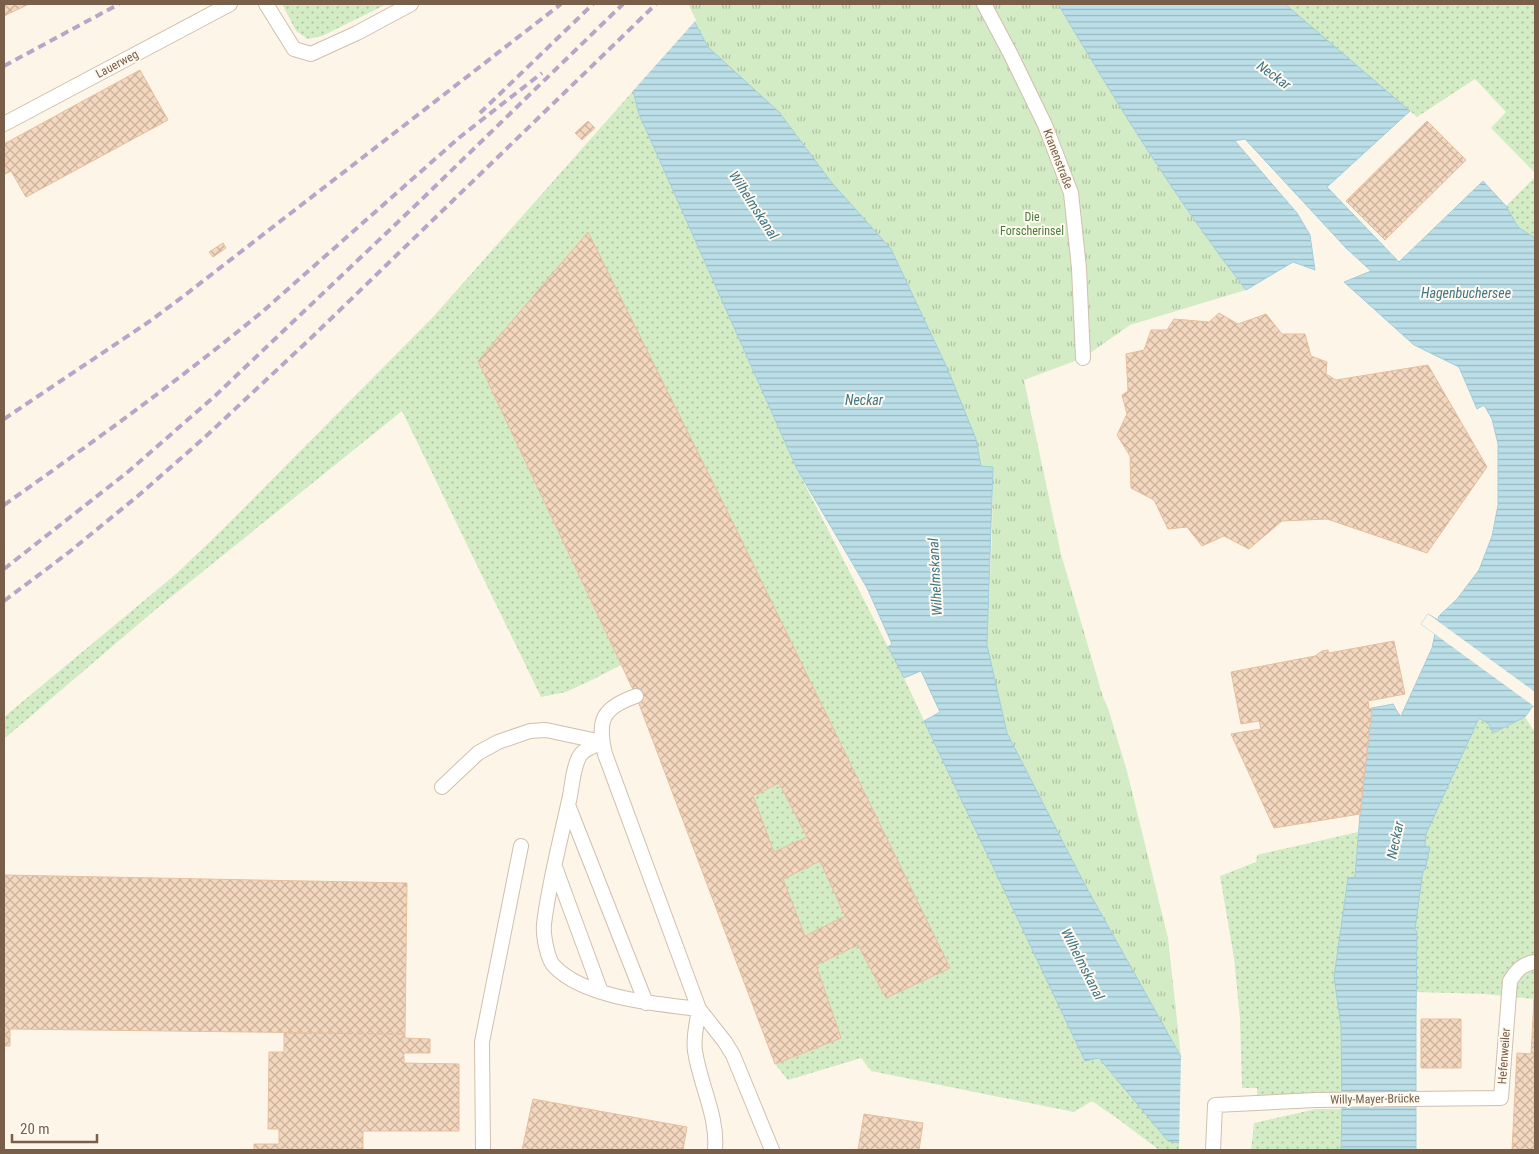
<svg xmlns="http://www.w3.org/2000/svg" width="1539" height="1154" viewBox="0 0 1539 1154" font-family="'Roboto Condensed',sans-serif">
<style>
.grass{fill:url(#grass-dots)}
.park{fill:url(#park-tufts)}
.water{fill:url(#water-rules);stroke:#a1cedb}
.pier{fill:#fdf6e8}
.building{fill:url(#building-cross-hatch);stroke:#e7bf9e;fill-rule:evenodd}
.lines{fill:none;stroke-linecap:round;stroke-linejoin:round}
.service-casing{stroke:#d0bfad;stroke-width:16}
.service{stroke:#fff;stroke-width:14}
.rail{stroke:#baa5c9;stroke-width:4;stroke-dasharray:8 5;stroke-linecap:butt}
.labels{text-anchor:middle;stroke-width:4;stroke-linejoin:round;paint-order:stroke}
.street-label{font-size:12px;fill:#795e4a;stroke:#fffaf0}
.park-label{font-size:12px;fill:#4c7a3f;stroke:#fffaf0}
.water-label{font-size:14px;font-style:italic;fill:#407686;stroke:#fffaf0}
</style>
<defs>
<pattern id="grass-dots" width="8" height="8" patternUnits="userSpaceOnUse" patternTransform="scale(1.25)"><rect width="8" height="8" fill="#d3ecc5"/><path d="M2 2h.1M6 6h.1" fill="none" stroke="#b0c2a2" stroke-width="1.8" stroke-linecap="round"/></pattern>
<pattern id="park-tufts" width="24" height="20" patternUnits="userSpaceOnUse" patternTransform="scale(1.25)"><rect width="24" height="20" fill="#d3ecc5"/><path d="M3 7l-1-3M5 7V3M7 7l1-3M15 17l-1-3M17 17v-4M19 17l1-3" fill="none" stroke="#b0c2a2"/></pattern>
<pattern id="water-rules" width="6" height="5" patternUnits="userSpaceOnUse" patternTransform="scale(1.25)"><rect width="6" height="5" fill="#bbdfe8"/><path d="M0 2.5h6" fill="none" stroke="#9db8be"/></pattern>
<pattern id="building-cross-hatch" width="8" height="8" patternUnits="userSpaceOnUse" patternTransform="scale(1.25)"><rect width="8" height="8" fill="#f4d7bf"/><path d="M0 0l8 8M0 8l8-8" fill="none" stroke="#cab29d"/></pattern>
</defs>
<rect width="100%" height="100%" fill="#fdf6e8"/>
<path class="grass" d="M282 4H387L322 36 308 39 296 31Z
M1285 4H1535V173L1491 128 1506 112 1475 79 1417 117Z
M633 91 639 114 797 469 904 678 1085 1061 1099 1058 1168 1141 1179 1143V1150H1159L1118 1119 1092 1101 1074 1112 871 1071 861 1058 788 1080 775 1064 841 1038 816 965 858 945 886 998 950 968 736 529 588 232 478 361 621 665 594 679 566 692 541 697 402 411 155 610 4 739V717L176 574 222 530 433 317Z
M1535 177V238L1518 227 1506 206Z
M1525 717 1535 732V999L1484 994 1416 992 1417 931 1415 930 1423 869 1430 847 1425 846 1426 833 1479 718 1490 725 1495 732Z
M779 783 807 837 774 852 753 796Z
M1358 832 1355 878H1348L1334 977 1341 1026 1342 1092 1257 1095V1088H1242L1240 1019 1234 958 1220 876 1256 862 1257 855Z
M820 861 845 916 805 936 783 879Z
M1316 1109H1342L1341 1150H1251L1254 1123Z"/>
<path class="park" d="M685 4H1058C1116 102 1176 200 1246 290L1130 325 1083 358 1024 380 1061 554 1103 697 1108 708 1127 771 1168 938 1181 1057 1084 883 1007 733 987 645 992 534 993 467H981L976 439 832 183 779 112 708 47Z"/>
<path class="water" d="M685 4 708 47 779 112 832 183 891 249 948 370 976 439 981 466 993 467 987 645 1007 733 1084 883 1233 1150H1184L1179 1143 1168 1141 1099 1058 1085 1061 924 721 940 712 921 671 904 678 888 647 892 644 867 588 797 469 639 114 633 91Z
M1058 4H1285L1410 111 1327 187 1399 262 1483 181 1506 206 1518 227 1535 238V707L1533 706 1525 717 1495 732 1490 729V725L1479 718 1426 834 1425 846 1430 847 1425 870H1423L1415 930 1417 931 1416 1019V1150H1341L1342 1109 1341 1026 1334 977 1348 878 1355 877 1360 814 1372 708 1393 704 1398 713 1401 716 1432 648 1435 634 1421 624 1428 614 1438 620 1439 616 1457 599 1479 570 1492 536 1498 505V444L1492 419 1484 405 1477 409 1459 367 1414 345 1344 282 1371 271 1346 248 1245 139 1235 141 1297 213 1310 235 1315 270 1293 262 1246 290C1176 200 1116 102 1058 4Z"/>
<path class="pier" d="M586 4H688L696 20 631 93Z
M1428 614 1535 692V707L1421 624Z
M1181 1057H1184L1235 1150H1181L1179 1147Z"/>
<path class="building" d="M4 4H29L4 16Z
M140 70 168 120 26 197 11 171 5 174 4 172V144Z
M588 121 595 128 582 140 575 133Z
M1427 121 1466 160 1385 240 1346 201Z
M588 232 736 529 950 968 886 998 858 945 816 965 841 1038 775 1064 636 696 478 361ZM779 783 807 837 774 852 753 796ZM820 861 845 916 805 936 783 879Z
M223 243 226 248 213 257 209 252Z
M1219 313 1238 324 1266 314 1282 334H1305L1311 356 1327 362 1326 374 1336 380 1428 365 1487 467 1427 553 1327 519 1282 521 1249 549 1224 536 1202 546 1187 527 1168 529 1154 500 1131 488 1130 456 1117 435 1127 414 1122 395 1128 391 1126 354 1144 350 1151 330H1167L1174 319 1209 322Z
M1394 641 1405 694 1368 701 1369 709 1372 708 1360 814 1274 828 1231 734 1261 729 1259 721 1241 724 1231 672 1315 656 1322 651 1328 650 1329 653Z
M5 875 407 883 405 1034 10 1029V1046H4V912Z
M1534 999 1535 1150H1512L1517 1053 1531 1054Z
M1421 1019H1461V1068H1421Z
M284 1033 405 1034V1038L430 1039V1053H404V1063L459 1064V1131H363V1150H254V1144H279V1129H268L269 1052H284Z
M533 1099 687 1127 683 1150H522Z
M864 1114 923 1123 919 1150H858Z"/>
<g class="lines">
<defs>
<path id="service" d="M266 4 294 49 311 54 357 33 411 4
M984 4 1011 55 1045 125 1071 193 1079 268 1083 358
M4 124 230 4
M636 696C602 708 597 720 605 754L699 1009 725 1042 733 1055 772 1150
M602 742C597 745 587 748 582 753 574 761 572 785 570 796 561 838 549 882 544 924 543 934 547 960 555 967 585 998 658 1004 699 1009
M442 787 478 753 498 742 530 731 546 730 602 742
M568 805 646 1003
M555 867 601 992
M699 1009C697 1023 693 1037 695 1051 700 1085 718 1116 715 1150
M483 1150 482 1042 521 846
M1213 1150 1215 1105 1316 1100 1501 1098 1510 981C1517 970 1522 964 1535 962"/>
</defs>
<use href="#service" class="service-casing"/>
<use href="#service" class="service"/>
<path class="rail" d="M4 66 119 4
M480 113 593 4
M4 419 150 321 185 295 561 4
M4 505C92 443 179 380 262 312L460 137 542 73
M4 569 129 471 216 395 419 202 623 4
M4 601 68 553 139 495 204 438 311 338 656 4"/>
</g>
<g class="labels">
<g class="street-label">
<text transform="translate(117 64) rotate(-28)" y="4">Lauerweg</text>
<text transform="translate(1058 159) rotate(69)" y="4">Kranenstraße</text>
<text transform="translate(1504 1056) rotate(-86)" y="4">Hefenweiler</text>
<text transform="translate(1375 1099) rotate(-1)" y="4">Willy-Mayer-Brücke</text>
</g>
<g class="park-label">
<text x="1032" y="221">Die<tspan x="1032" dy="14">Forscherinsel</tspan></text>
</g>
<g class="water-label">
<text transform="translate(1274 75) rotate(36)" y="5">Neckar</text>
<text transform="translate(754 205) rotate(57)" y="5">Wilhelmskanal</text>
<text x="1466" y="298">Hagenbuchersee</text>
<text x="864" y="405">Neckar</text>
<text transform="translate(935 577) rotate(-93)" y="5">Wilhelmskanal</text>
<text transform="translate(1395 840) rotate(-78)" y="5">Neckar</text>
<text transform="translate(1083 964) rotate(63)" y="5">Wilhelmskanal</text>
</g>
</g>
<rect width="1539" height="1154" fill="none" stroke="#795e4a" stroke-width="10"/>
<path d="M12 1134v8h85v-8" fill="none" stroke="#795e4a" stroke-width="2.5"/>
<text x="20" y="1134" font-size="15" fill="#795e4a" stroke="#fffaf0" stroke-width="4" paint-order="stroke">20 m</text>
</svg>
